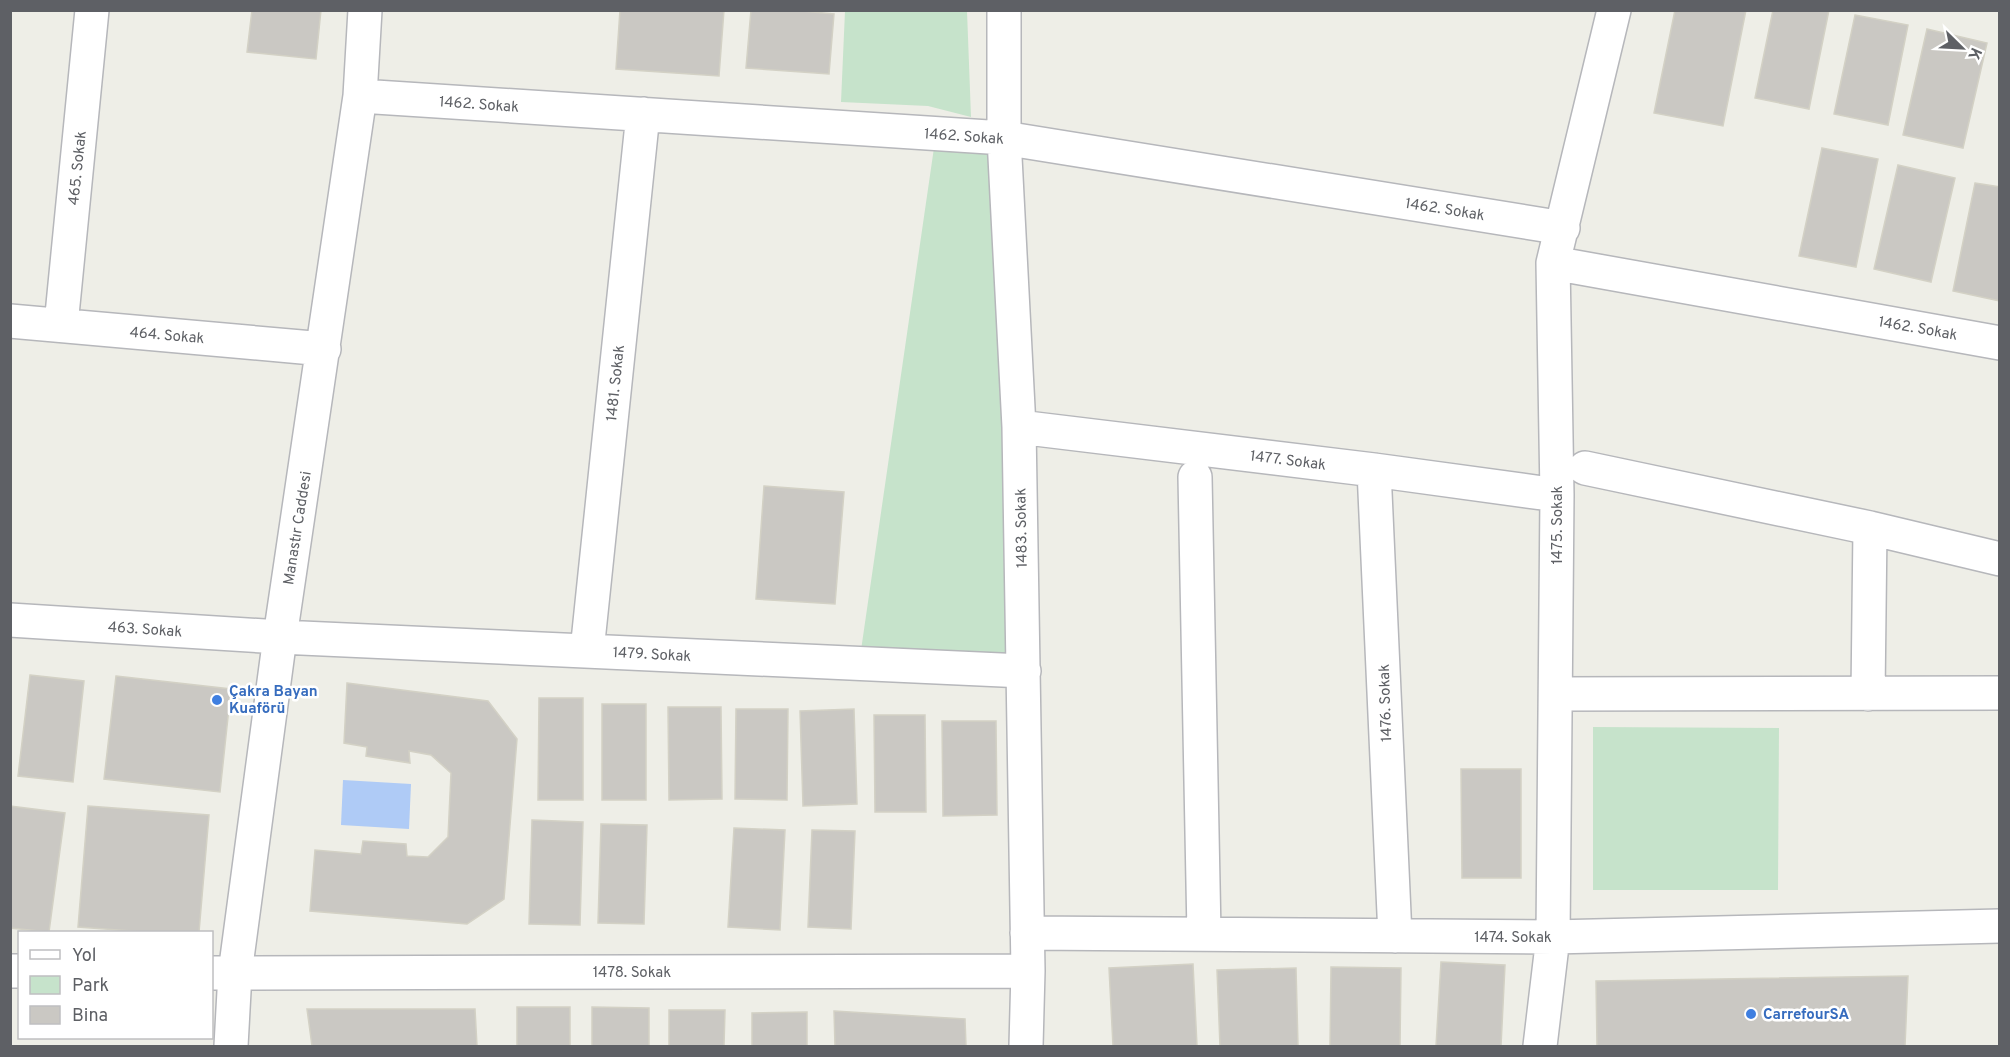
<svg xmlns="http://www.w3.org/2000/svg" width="2010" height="1057" viewBox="0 0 2010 1057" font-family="Overpass,sans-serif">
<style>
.green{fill:#c6e3cb}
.water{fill:#afcbf6}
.building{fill:#cac8c3;stroke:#d3d1c5;stroke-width:1.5}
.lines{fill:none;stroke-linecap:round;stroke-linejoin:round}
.minor-casing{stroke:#b6b7bb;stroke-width:36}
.minor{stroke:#fff;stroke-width:33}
.shop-dot{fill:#3f7fe0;stroke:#fff;stroke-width:2}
.labels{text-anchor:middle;stroke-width:5;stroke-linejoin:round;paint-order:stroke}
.street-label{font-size:15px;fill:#5e6065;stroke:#fff}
.shop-label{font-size:15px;font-weight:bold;fill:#366cbe;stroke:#fff;text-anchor:start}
</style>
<rect width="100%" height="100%" fill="#eeeee7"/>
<path class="green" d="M845 11H967L971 117 928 106 841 102Z
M936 134 1004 138 1024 671 859 664Z
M1593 727 1779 728 1778 890H1593Z"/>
<path class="water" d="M343 780 411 784 409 829 341 825Z"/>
<path class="building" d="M252 10H321L316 59 247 52Z
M620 10H724L719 76 616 69Z
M751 10H792L834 14 829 74 746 68Z
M1675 10H1746L1723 126 1654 113Z
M1773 10H1829L1809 109 1755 98Z
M1855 15 1908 25 1888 125 1834 114Z
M1927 29 1987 43 1963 148 1903 135Z
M1822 148 1878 159 1856 267 1799 256Z
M1898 165 1955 178 1931 282 1874 269Z
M1975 183 2000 187V301L1953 291Z
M764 486 844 492 835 604 756 599Z
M30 675 84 681 73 782 18 776Z
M116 676 231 689 220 792 104 779Z
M347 683 488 701 517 739 504 899 467 924 310 911 315 850 361 854 363 841 406 844 407 856 428 857 448 837 451 773 431 755 409 751 410 763 366 756 367 747 344 743Z
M539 698H583V800H538Z
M602 704H646V800H602Z
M668 707H721L722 799 669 800Z
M736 709H788L787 800 735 799Z
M854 709 857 804 803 806 800 711Z
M874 715H925L926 812H875Z
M942 721H996L997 815 943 816Z
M1461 769H1521V878H1462Z
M10 806 65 813 49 932 10 928Z
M88 806 209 815 199 932H145L78 927Z
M532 820 583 822 580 925 529 924Z
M601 824 647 825 644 924 598 923Z
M734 828 785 830 780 930 728 927Z
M812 830 855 831 851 929 808 927Z
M1441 962 1505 965 1501 1046H1436Z
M1193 964 1197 1046H1113L1109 968Z
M1331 967 1401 968 1400 1046H1330Z
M1296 968 1298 1046H1220L1217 970Z
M1908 976 1905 1046H1597L1596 981Z
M517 1007H570V1046H517Z
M592 1007 649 1008V1046H592Z
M307 1009H475L477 1046H312Z
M669 1010H725L724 1046H669Z
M834 1011 965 1019 966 1046H835Z
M807 1012V1046H752V1013Z"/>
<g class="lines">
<defs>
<path id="minor" d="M1004 10V138L1019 427 1028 971 1026 1046
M360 96 1004 138 1563 228
M1553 263 2000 343
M10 321 324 349
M61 325 92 10
M1019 427 1374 470 1557 495
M1585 468 1870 528 2000 559
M1374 470 1395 936
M1195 477 1204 934
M10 620 280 637 1024 671
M587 651 643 114
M1556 694 2000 693
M1868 694 1870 528
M1027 933 1553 937 2000 926
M10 971H20
M212 973 1028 971
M231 1046 235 973 280 637 360 96 365 10
M1540 1046 1553 937 1557 495 1553 263 1614 10"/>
</defs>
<use href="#minor" class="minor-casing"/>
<use href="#minor" class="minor"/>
</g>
<g class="shop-dot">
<circle cx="217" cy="700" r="6"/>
<circle cx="1751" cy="1014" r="6"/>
</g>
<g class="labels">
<g class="street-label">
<text transform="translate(479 104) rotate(4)" y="5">1462. Sokak</text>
<text transform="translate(964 136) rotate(4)" y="5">1462. Sokak</text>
<text transform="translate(77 168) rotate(-84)" y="5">465. Sokak</text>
<text transform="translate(1445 209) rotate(9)" y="5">1462. Sokak</text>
<text transform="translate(1918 328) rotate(10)" y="5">1462. Sokak</text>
<text transform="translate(167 335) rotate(5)" y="5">464. Sokak</text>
<text transform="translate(615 383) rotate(-84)" y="5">1481. Sokak</text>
<text transform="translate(1288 460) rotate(7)" y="5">1477. Sokak</text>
<text transform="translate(1557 525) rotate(-90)" y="5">1475. Sokak</text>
<text transform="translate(297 528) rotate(-81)" y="5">Manastır Caddesi</text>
<text transform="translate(1021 528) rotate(-91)" y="5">1483. Sokak</text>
<text transform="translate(145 629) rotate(4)" y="5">463. Sokak</text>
<text transform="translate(652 654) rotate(3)" y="5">1479. Sokak</text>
<text transform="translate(1385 703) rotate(-92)" y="5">1476. Sokak</text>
<text x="1513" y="942">1474. Sokak</text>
<text x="632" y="977">1478. Sokak</text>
</g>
<g class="shop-label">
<text x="229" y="696">Çakra Bayan<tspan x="229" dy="17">Kuaförü</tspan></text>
<text x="1763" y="1019">CarrefourSA</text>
</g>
</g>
<rect width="2010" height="1057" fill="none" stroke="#5e6065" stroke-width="24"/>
<rect x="18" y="931" width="195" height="108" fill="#ffffff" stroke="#bfbfc1" stroke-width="1.5"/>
<rect x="30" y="950" width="30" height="9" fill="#ffffff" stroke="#bfbfc1" stroke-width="1.5"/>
<text x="72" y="961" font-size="18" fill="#5e6065">Yol</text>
<rect x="30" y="976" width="30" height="18" fill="#c6e3cb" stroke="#bfbfc1" stroke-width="1.5"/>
<text x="72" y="991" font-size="18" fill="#5e6065">Park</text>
<rect x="30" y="1006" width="30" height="18" fill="#cac8c3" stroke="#bfbfc1" stroke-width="1.5"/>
<text x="72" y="1021" font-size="18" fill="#5e6065">Bina</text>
<g transform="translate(1962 48) rotate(114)" stroke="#ffffff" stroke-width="4.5" paint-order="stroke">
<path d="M0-4.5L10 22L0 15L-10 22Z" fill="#5e6065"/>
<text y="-9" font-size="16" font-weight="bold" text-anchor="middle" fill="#5e6065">K</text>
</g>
</svg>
